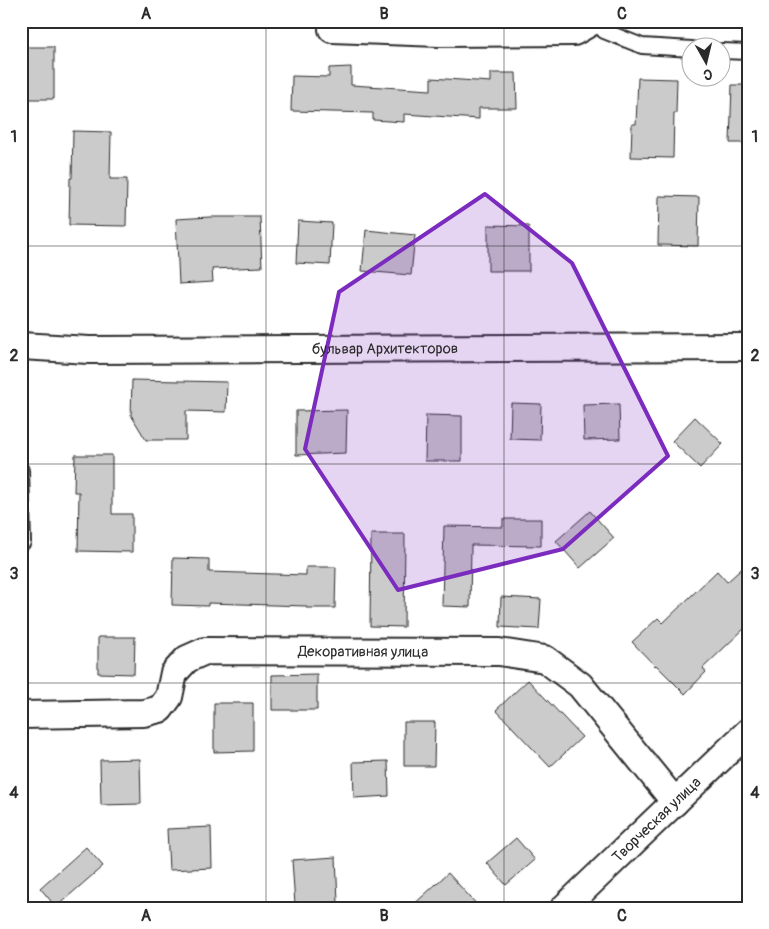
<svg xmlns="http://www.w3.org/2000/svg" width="769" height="929" viewBox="0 0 769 929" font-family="Pangolin,sans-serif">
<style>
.building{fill:#cbcbcb;stroke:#2b2b2b}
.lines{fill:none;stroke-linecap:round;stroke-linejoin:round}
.service-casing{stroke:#2b2b2b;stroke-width:18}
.minor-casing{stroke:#2b2b2b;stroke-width:30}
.service{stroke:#fff;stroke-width:14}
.minor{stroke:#fff;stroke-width:26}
.marked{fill:#7b2cbf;fill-opacity:0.2;stroke:#7b2cbf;stroke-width:4;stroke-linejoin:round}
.grid{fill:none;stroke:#2b2b2b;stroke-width:1;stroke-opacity:0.55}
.labels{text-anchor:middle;stroke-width:4.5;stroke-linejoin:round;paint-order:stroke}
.street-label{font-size:15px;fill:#2b2b2b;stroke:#fff}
.neatline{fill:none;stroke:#2b2b2b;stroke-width:2}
.grid-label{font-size:16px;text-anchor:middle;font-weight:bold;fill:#2b2b2b}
</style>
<rect width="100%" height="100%" fill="#fff"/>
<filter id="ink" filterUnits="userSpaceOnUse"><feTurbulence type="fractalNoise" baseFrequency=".02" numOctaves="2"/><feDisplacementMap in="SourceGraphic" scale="10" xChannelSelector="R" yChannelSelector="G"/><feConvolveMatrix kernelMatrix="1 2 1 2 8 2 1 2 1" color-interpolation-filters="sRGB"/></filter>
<g filter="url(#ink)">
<path class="building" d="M21 47H54V99H21Z
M351 67V85L431 90V78L491 82V73H516L517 108H479V119L404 114V122L373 120V113L291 111 292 76 329 77V68Z
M638 78 677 79 676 113H674L673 158 631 157 632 124H636Z
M732 85H748V143H730Z
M73 131 111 132 110 179H127L126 226 69 225 70 178H72Z
M659 196 699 197 698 246 658 245Z
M210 217H260L262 267 212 269 213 282 179 284 176 219Z
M298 221 332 223 330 265 296 263Z
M488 225 529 226V271H488Z
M366 230 415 235 411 275 362 271Z
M132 380 227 382 226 412 186 411V440H146L131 415Z
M511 403 541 404 540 440 510 439Z
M619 404 620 439 584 440 583 405Z
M347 410 346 453 296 455V411Z
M426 415 462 416V461H425Z
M695 417 723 444 700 468 672 441Z
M75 455H112V514H132V552L78 551 79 492H74Z
M590 511 614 538 580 568 556 541Z
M503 519H541V546L471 545 470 607 442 606 444 526 503 527Z
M371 534H405L404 627 370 626Z
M173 558 209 559V572L306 575V567H336L335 608H306V606L208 603V606L172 605Z
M748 563V625L703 668 706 672 685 694 656 665 655 666 632 642 658 618 663 623 717 571 727 582Z
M501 597 541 599 539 629 500 627Z
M98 637H135L134 674 98 673Z
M317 674V710H272V675Z
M528 680 582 737 550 767 496 710Z
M214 703H253V751L214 752Z
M404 722H435L434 766H404Z
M140 759 141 804 101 805 100 760Z
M388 761 389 796 354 798 353 762Z
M211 827 212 868 169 870 167 829Z
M516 838 535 860 506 885 487 863Z
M86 847 103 866 56 907 40 888Z
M336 857 338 902 295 905 292 860Z
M448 873 480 908H410Z"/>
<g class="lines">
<defs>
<path id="service" d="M596 21 604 31 642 46 692 49
M722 51 748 52
M21 470 23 542"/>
<g id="minor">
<path d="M332 29 439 33 574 32 593 21"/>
<path id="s1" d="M21 346 89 350 748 347"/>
<path id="s2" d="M21 715 144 713 160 709 169 697 174 673 187 659 205 651 499 652 545 659 580 685 675 802"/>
<path id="s3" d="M564 908 748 732"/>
</g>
</defs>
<use href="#service" class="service-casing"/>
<use href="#minor" class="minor-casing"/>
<use href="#service" class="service"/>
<use href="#minor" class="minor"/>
</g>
</g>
<path class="marked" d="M485 194 572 263 668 456 563 549 398 590 305 449 339 292Z"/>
<path class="grid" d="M266 21V908M504 21V908M21 246H748M21 464H748M21 683H748"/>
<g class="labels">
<g class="street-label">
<text dy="5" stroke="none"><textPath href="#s1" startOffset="364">бульвар Архитекторов</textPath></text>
<text dy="5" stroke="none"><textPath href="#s2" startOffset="376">Декоративная улица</textPath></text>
<text dy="5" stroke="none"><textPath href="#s3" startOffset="128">Творческая улица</textPath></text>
</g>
</g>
<rect width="769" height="929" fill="none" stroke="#fff" stroke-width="55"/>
<g transform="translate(706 62) rotate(172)"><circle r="24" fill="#ffffff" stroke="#aaaaaa"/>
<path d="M0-4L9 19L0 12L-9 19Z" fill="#2b2b2b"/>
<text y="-8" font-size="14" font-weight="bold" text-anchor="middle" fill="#2b2b2b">С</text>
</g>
<rect x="28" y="28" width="714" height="874" class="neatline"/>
<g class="grid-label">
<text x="146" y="19">A</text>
<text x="384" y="19">B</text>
<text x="622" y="19">C</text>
<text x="14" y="142">1</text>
<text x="755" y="142">1</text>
<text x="14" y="361">2</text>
<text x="755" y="361">2</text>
<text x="14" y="579">3</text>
<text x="755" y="579">3</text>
<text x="14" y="798">4</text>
<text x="755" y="798">4</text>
<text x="146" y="921">A</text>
<text x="384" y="921">B</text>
<text x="622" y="921">C</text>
</g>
</svg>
